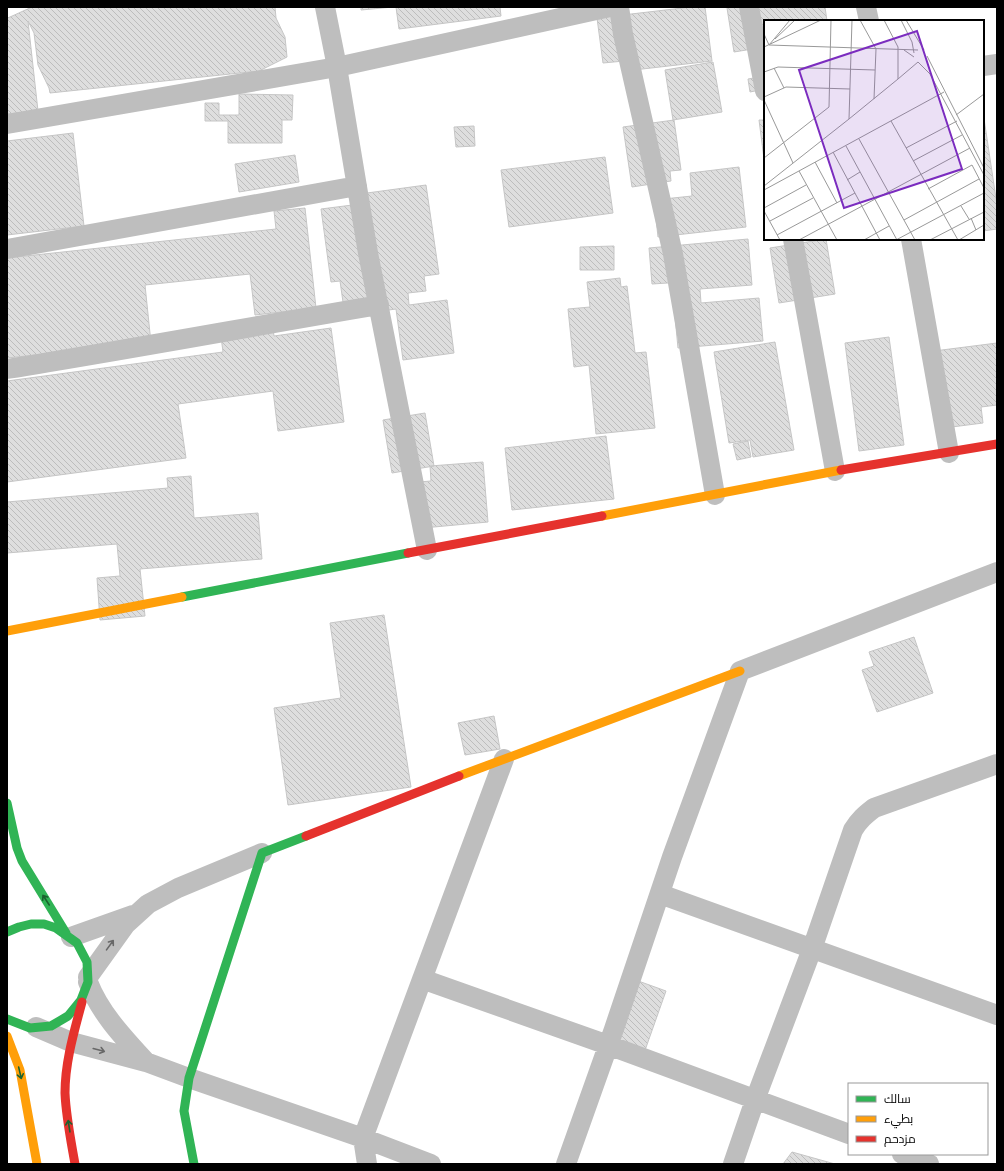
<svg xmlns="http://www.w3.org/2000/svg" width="1004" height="1171" viewBox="0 0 1004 1171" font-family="Jost,Cairo,sans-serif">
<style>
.building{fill:url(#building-back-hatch);stroke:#c6c6c6}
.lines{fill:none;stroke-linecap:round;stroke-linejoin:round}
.street{stroke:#bebebe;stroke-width:20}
.fast{stroke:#30b455;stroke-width:9}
.slow{stroke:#ff9f0a;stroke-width:9}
.jam{stroke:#e5322d;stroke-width:9}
.oneway{stroke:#1a632f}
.oneway2{stroke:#686868}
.inset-road{fill:none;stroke:#999;stroke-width:1}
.view{fill:#7b2cbf;fill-opacity:0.15;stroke:#7b2cbf;stroke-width:2}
.inset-edge{fill:none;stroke:#000;stroke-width:2}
</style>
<defs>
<pattern id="building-back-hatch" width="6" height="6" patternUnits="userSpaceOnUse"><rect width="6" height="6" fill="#dedede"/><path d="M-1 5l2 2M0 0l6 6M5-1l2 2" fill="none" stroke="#bdbdbd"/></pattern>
</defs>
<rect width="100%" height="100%" fill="#fff"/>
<path class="building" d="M32 7H275L276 18 285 37 287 57 259 71 50 93 49 88 38 65 34 33 28 21 38 111 7 114V18L10 17Z
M361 7H393L361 10Z
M396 7H500L501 16 399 29Z
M691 7H705L712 61 625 71 624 61 603 63 597 18Z
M735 7H825L827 21H765V47L734 52 727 8Z
M713 62 722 112 673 120 665 70Z
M765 76V89L750 92 748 79Z
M239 94 293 95 292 120H282V143H228V121H205V103H219V115H239Z
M983 112 997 205V229L983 231Z
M674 120 681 170 670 171 671 181 632 187 623 127Z
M759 120H765V167Z
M474 126 475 146 456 147 454 127Z
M73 133 84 226 7 235V141Z
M295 155 299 182 239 192 235 164Z
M605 157 613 213 509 227 501 170Z
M739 167 746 227 658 237 654 200 692 196 690 173Z
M426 185 439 274 424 276 426 291 408 293 409 305 447 300 454 353 403 360 396 309 345 316 340 281 331 282 321 209 368 203 367 193Z
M305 208 316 308 255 315 250 274 145 285 151 343 7 358V258L276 229 274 211Z
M748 239 752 285 700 289 701 303 759 298 763 341 678 348 673 296 683 282 652 284 649 248Z
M826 239 835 294 779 303 770 248Z
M614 246V270H580V247Z
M620 278 621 287 627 286 635 353 646 352 655 428 596 434 589 365 574 367 568 309 590 307 587 282Z
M272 321 274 336 331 328 344 422 278 431 273 391 178 404 186 458 7 482V381L223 352 220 329Z
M889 337 904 445 859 451 845 343Z
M775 342 794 450 753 457 750 440 729 443 714 352Z
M997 343V405L981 407 983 423 944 428 934 351Z
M425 413 434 466 392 473 383 420Z
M606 436 614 499 512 510 505 448Z
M748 441 751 457 737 460 733 444Z
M483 462 488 522 423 528 419 482 431 481 430 466Z
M191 476 194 518 258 513 262 559 140 569 145 616 100 620 97 578 120 576 117 544 7 553V502L168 488 167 478Z
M384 615 411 787 288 805 274 708 341 698 330 623Z
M914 637 933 693 877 712 862 670 874 666 869 652Z
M494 716 500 749 465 755 458 723Z
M630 978 666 991 643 1056 607 1043Z
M792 1152 835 1164H783Z"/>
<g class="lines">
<path class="street" d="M325 7 337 67 368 253 427 550
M619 7 623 34 673 254 715 495
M749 7 765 91
M866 7 869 21
M983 66 997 64
M7 124 337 67 610 7
M793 239 835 471
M911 239 949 453
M7 249 357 186
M7 369C131 349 255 326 379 305
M660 894 997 1015
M71 937 133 915
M88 977 126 924 148 904 178 888 262 853
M422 979 608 1045 849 1134
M88 982C100 1013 124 1038 146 1062
M36 1027 71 1042 146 1062 189 1078 363 1138 431 1164
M902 1154 929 1164
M367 1164 363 1138 504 759
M566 1164 614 1029 672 857 740 671 997 572
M733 1164 755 1100 812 949 853 830C859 820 865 815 874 808L997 764"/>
<path class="fast" d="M182 597 408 553
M7 803 17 848 22 861 66 933
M7 932 19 927 31 924H44L56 928 77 943 87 962 88 982 81 1000 68 1016 51 1026 30 1028 7 1019
M194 1164 184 1111 189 1078 262 853 306 836"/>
<path class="slow" d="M602 516 841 470
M7 631 182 597
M459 776 740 671
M7 1036 20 1070 37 1164"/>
<path class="jam" d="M841 470 997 444
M408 553 602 516
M306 836 459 776
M75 1164C71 1141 66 1117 65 1093 65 1062 74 1032 82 1002"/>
</g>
<defs><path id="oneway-shaft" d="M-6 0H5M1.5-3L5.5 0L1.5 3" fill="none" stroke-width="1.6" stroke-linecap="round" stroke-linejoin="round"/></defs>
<g class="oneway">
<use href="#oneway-shaft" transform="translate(46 900) rotate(-123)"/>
<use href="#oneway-shaft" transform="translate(20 1073) rotate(77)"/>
<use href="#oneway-shaft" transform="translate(69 1126) rotate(-99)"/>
</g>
<g class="oneway2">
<use href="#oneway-shaft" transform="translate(110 945) rotate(-54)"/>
<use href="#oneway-shaft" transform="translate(99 1050) rotate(15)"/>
</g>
<g transform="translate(764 20)">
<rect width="220" height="220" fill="#fff"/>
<path class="inset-road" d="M26 0 5 25 154 30M96 0 112 29 110 79M137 0 148 22 150 33M142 0 160 30M0 14 5 25M11 19 31 0M0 27 57 0M140 30 150 37M163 36 220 148M154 42 166 54 220 155M10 48 20 68M0 52 14 47 111 50M134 59 154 42M0 77 22 67 86 69M0 80 29 143M192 95 220 74M85 99 134 59V27L120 0M127 101 194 220M95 119 151 220M82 126 133 220M142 128 193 101M69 132 116 220M0 138 65 87 67 0M149 141 198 115M51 142 73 183M35 151 73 220M83 160 96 152M0 166 85 99 88 0M164 169 208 145 220 168M0 170 180 72M197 186 205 199M0 188 42 165M0 191 16 220M207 198 212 210M140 200 215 159M6 201 49 178M13 215 91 173M35 220 206 128M100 220 125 206M132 220 220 173M166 220 220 192M195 220 220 205"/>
<path class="view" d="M153 11 198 149 80 188 35 50Z"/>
<rect width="220" height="220" class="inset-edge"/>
</g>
<rect width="1004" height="1171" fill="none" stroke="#000000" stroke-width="16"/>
<rect x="848" y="1083" width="140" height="72" fill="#ffffff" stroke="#999999"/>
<rect x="856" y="1096" width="20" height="6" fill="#30b455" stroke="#999999"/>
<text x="884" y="1103" font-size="12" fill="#000000">سالك</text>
<rect x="856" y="1116" width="20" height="6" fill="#ff9f0a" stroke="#999999"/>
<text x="884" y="1123" font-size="12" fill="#000000">بطيء</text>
<rect x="856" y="1136" width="20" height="6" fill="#e5322d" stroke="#999999"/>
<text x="884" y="1143" font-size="12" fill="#000000">مزدحم</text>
</svg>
